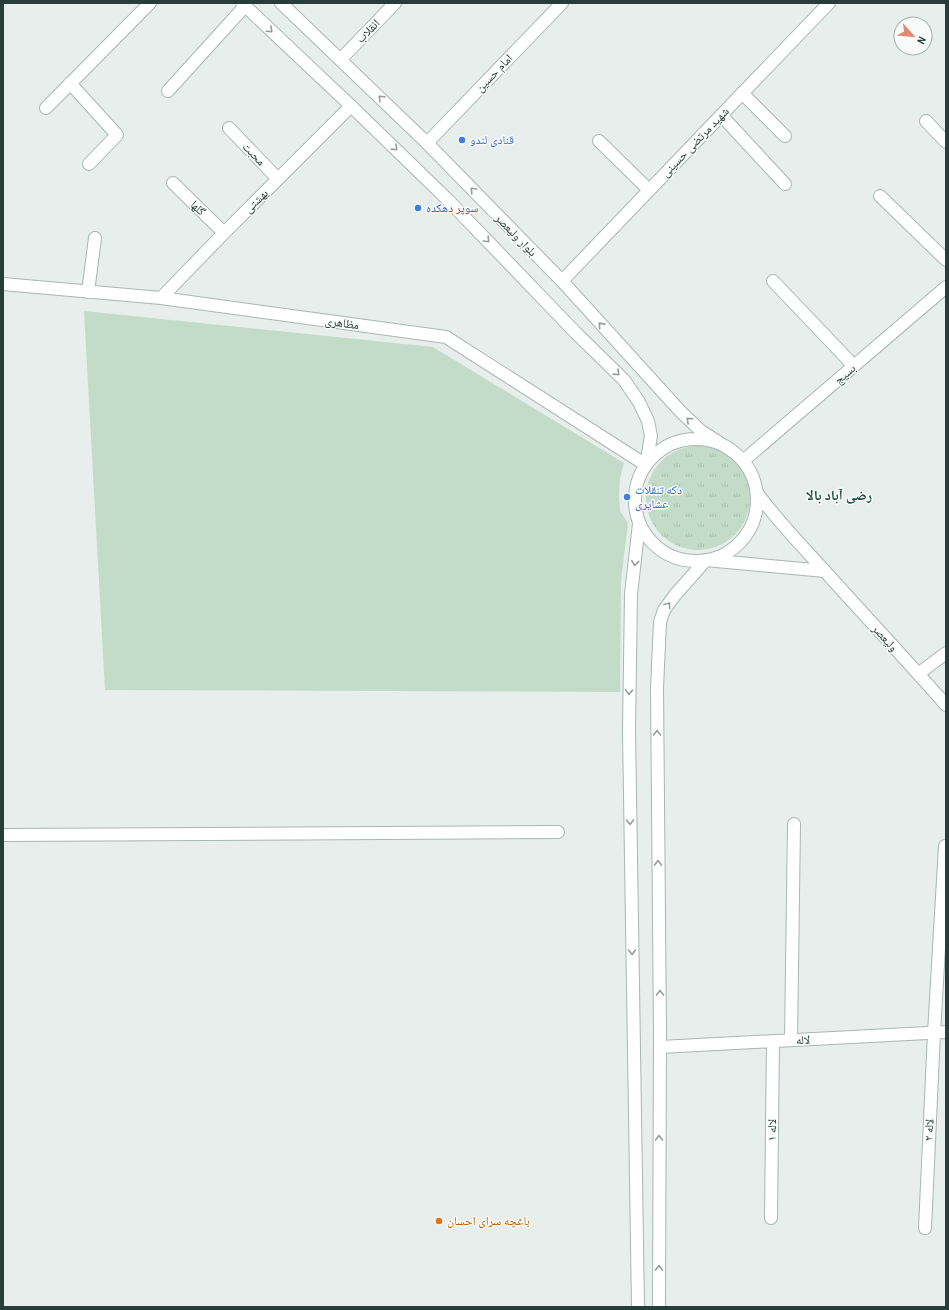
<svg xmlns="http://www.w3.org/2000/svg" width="949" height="1310" viewBox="0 0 949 1310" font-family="'Archivo Narrow','Noto Naskh Arabic',sans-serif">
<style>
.grass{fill:url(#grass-tufts)}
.green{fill:#c3dcc9}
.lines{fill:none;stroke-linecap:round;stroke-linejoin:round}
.minor-casing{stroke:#aab6b2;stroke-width:14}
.tertiary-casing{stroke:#aab6b2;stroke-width:14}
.minor{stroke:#fff;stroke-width:12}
.tertiary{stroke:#fff;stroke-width:12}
.oneway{stroke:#939e9c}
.shop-dot{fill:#3f7fe0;stroke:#f7faf9;stroke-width:1.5}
.food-dot{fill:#e8710a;stroke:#f7faf9;stroke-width:1.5}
.labels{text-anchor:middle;stroke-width:3;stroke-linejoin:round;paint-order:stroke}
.street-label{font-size:12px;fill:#273e38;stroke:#f7faf9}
.shop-label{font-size:12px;fill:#366cbe;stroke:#f7faf9;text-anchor:start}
.food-label{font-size:12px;fill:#c56008;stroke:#f7faf9;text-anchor:start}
.quarter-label{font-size:14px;font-weight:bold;fill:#254f44;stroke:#f7faf9}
</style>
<defs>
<pattern id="grass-tufts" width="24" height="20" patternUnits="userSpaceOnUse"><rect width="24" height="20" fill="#c3dcc9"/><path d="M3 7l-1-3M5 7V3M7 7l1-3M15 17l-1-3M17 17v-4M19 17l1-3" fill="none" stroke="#a8bead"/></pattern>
</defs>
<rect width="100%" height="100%" fill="#e7eeeb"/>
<path class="grass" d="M646 498a52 52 0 1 1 104 0a52 52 0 1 1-104 0Z"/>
<path class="green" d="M84 311 433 347 624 463 620 478 619 495 620 511 628 523 621 581 620 692 105 690Z"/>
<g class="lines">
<defs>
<path id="minor" d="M341 59 395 3
M70 83 117 135 89 164
M168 91 245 6
M742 93 785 136
M46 108 150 3
M721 115 785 184
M926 121 946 142
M229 128 278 179
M599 141 649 190
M427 143 562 3
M173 183 224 233
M880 196 946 260
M562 281 829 3
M773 281 854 366
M3 284 161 298 446 337 646 465
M88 292 95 238
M161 298 224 233 351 106
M757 493C780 524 805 549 831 578 869 620 908 662 946 705
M706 560 825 571
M918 674 946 653
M3 835 558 832
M791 1040 794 824
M660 1047 946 1032
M771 1218 773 1041
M925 1228 934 1033 945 846"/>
<path id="tertiary" d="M242 3 351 106 448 200 575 332 624 380 639 402 648 421 651 436 646 465
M281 3 427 143 562 281 680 411 701 431 732 451
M635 500a61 61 0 1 1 122 0a61 61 0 1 1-122 0Z
M743 461 946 287
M638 1307 629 730 631 594 639 524
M659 1307 660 1032 657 688 660 622 664 610 675 595 706 560"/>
</defs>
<use href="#minor" class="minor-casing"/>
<use href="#tertiary" class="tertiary-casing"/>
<use href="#minor" class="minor"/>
<use href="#tertiary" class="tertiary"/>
</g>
<defs><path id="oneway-chevron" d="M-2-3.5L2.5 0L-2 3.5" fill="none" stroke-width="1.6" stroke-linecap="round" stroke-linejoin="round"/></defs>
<g class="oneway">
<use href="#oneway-chevron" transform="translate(270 30) rotate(43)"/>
<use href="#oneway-chevron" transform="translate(381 98) rotate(-136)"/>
<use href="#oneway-chevron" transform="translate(395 148) rotate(44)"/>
<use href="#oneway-chevron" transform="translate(473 190) rotate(-134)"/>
<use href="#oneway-chevron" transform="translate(487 240) rotate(46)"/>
<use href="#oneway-chevron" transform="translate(601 325) rotate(-132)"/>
<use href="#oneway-chevron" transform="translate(617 373) rotate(44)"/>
<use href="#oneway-chevron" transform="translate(689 420) rotate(-138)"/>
<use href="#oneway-chevron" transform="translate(635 563) rotate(97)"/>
<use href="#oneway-chevron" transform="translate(668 605) rotate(-54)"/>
<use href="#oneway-chevron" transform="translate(629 692) rotate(91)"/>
<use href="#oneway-chevron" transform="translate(657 733) rotate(-90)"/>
<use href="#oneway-chevron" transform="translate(630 822) rotate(89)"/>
<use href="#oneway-chevron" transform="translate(658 863) rotate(-90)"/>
<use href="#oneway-chevron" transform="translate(632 952) rotate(89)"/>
<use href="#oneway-chevron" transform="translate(660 993) rotate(-91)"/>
<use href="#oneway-chevron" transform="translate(659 1138) rotate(-90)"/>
<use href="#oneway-chevron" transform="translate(659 1268) rotate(-90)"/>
</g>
<g class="shop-dot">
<circle cx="462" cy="140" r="4"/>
<circle cx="418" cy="208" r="4"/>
<circle cx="627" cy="497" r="4"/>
</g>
<circle class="food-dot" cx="439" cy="1221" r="4"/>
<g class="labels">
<g class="street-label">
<text transform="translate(368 31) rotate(-46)" y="4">انقلاب</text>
<text transform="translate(494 73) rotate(-46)" y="4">امام حسین</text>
<text transform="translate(695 142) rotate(-46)" y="4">شهید مرتضی حسینی</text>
<text transform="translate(254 154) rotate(46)" y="4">محبت</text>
<text transform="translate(256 201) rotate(-45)" y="4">بهشتی</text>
<text transform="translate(198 208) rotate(44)" y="4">گلها</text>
<text transform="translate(516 235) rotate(46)" y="4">بلوار ولیعصر</text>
<text transform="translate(342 323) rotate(8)" y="4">مظاهری</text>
<text transform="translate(845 374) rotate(-41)" y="4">بسیج</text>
<text transform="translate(885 638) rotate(48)" y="4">ولیعصر</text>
<text transform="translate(803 1040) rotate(-3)" y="4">لاله</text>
<text transform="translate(772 1130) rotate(-89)" y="4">لاله ۱</text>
<text transform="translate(929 1130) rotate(-87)" y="4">لاله ۲</text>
</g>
<g class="shop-label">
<text x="470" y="144">قنادی لندو</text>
<text x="426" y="212">سوپر دهکده</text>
<text x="635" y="494">دکه تنقلات<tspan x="635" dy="14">عشایری</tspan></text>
</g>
<g class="food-label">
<text x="447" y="1225">باغچه سرای احسان</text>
</g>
<g class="quarter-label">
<text x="839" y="500">رضی آباد بالا</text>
</g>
</g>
<rect width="949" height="1310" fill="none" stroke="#273e38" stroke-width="8"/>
<g transform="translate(913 36) rotate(117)"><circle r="19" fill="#f7faf9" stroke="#a4afac"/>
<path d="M0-3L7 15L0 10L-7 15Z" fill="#e38970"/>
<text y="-6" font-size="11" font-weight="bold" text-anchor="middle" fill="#273e38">N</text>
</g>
</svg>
